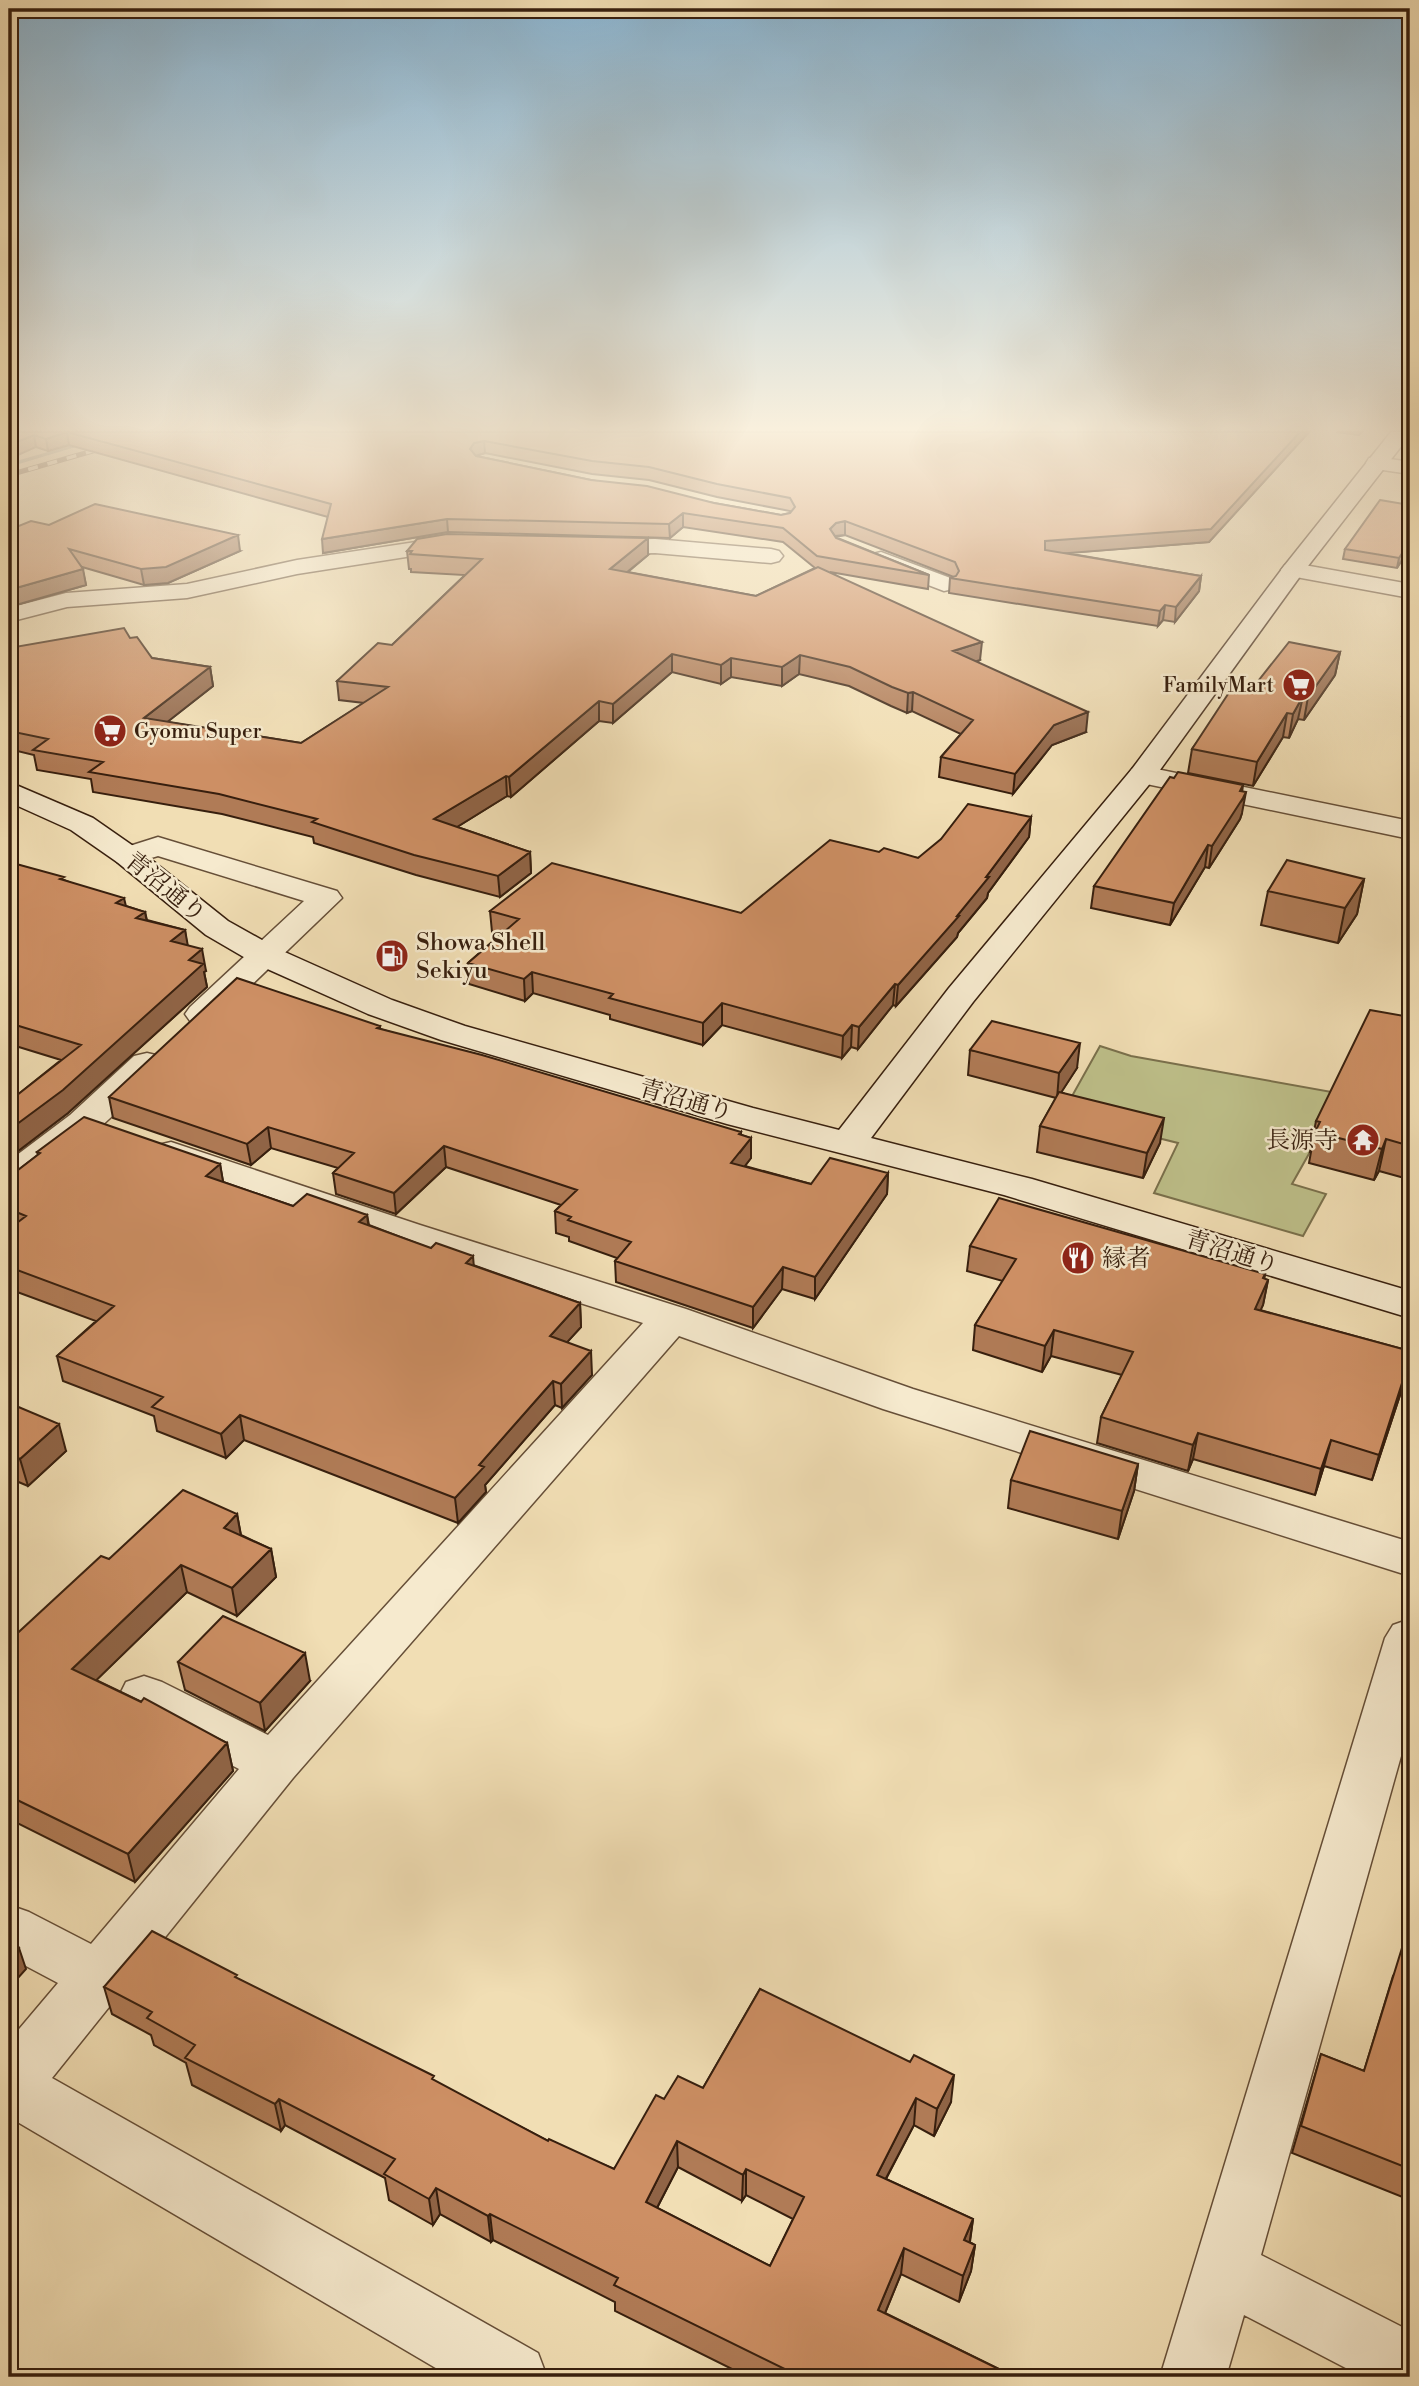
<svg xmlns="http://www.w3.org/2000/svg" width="1419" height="2386" viewBox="0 0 1419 2386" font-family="'Libre Bodoni','Noto Serif JP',serif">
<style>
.green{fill:#bec08a;stroke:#7a704c;stroke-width:2}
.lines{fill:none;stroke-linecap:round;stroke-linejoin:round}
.stream{fill:#757c73;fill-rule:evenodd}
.street-casing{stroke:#664f38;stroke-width:3}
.secondary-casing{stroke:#371f0e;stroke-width:3}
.street{fill:#f6eace;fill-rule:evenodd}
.secondary{fill:#f6eace;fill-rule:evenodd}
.rail-casing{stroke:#371f0e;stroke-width:5}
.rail{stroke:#f6eace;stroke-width:3.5;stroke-dasharray:10;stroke-linecap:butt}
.wall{fill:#b07b56;stroke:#371f0e;stroke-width:2;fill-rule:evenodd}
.shaded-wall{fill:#906446;stroke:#371f0e;stroke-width:2}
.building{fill:#cd8f64;stroke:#371f0e;stroke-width:2;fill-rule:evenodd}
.labels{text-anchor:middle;stroke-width:5;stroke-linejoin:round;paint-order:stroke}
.far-poi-label{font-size:21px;fill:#371f0e;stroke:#f6eace;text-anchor:end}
.street-label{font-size:24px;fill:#371f0e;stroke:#f6eace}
.poi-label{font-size:24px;fill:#371f0e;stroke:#f6eace;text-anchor:start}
</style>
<rect width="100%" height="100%" fill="#f1deb4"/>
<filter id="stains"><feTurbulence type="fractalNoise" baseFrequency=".00286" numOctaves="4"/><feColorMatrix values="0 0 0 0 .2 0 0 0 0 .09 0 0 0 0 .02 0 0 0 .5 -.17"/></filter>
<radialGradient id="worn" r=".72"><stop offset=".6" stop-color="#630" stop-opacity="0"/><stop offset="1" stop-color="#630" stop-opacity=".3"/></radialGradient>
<path class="green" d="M1100 1046 1131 1056 1410 1106V1129L1310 1152 1292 1184 1326 1194 1303 1236 1154 1193 1178 1143 1062 1114Z"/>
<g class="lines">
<path class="stream" d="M87 441 92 442 9 467V463Z"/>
<defs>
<path id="street" d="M1377 457 1410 462V474L1369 468 1366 463 1369 458Z
M462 535 470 537 474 542 470 547 297 574 187 598 67 607 9 622V608L66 593 187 584 297 560Z
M655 539 771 549 779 551 783 556 779 561 771 563 655 553 595 554 587 552 583 547 587 542 595 540Z
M881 552 953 579 956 584 953 589 944 591 873 564 869 559 873 554Z
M1293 563 1410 584V598L1285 575 1281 570 1285 565Z
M1142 766 1410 821V839L1132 781 1128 775 1132 769Z
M158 837 337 891 342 898 214 1021 202 1024 190 1021 185 1014 190 1007 304 901 158 856 128 865 117 862 113 856 117 850Z
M147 1053 160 1056 165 1064 160 1072 96 1131 22 1187 9 1190V1161L70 1115 134 1056Z
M171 1142 420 1225 686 1309 913 1389 1410 1542V1576L883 1409 679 1336 293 1778 52 2078 538 2353 547 2377H451L9 2117V2041L58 1983 9 1957V1905L29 1912 91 1944 239 1769 126 1710 119 1696 126 1682 144 1676 162 1682 268 1735 643 1323 392 1243 158 1161 152 1153 158 1145Z
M1410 1619V1724L1261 2255 1410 2331V2377H1363L1244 2315 1226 2377H1160L1385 1638 1393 1625Z"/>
<path id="secondary" d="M1391 432H1410V435L1301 575 1152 781 973 1002 871 1138 1032 1179 1410 1291V1318L1004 1195 727 1124 441 1040 368 1014 254 963 206 935 117 862 71 830 9 802V782L93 818 139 850 228 921 278 949 392 1000 465 1026 753 1108 839 1130 949 988 1132 769 1285 565Z"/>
</defs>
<use href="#street" class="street-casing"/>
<use href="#secondary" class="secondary-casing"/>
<use href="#street" class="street"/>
<use href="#secondary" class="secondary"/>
<defs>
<path id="rail" d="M9 475 110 446"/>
</defs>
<use href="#rail" class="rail-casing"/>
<use href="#rail" class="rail"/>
</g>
<path class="wall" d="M9 432H1309L1209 542 1066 553 1201 576 1199 591 1175 622 1163 620 1158 626 949 593 950 578 954 577 845 535 835 537 929 575 928 589 830 572 980 660 976 662 1086 732 1052 745 1013 794 939 777 941 757 961 734 912 711 907 713 891 706 849 686 799 674 782 686 731 677 721 684 672 672 613 723 599 721 511 797 507 796 457 827 530 852 531 873 500 897 416 875 314 843 313 837 222 814 93 792 91 779 37 770 34 755 9 749V648L130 638 152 658 210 667 213 686 167 722 301 743 364 703 339 700 337 681 392 645 465 575 411 572V569H409L407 551 648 555 628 572 756 596 815 568 783 542 683 527 670 538 448 532 323 553 328 517 69 445 48 451 36 447ZM485 453 592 474 649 480 717 497 790 511V513L781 515 714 503 591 480 476 456Z
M1336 432H1362L1359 435Z
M1410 505V547L1397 568 1343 559 1345 549Z
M49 525 240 551 168 583 144 585 82 567 86 585 9 607V526L14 528Z
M1340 652 1335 675 1304 720 1298 719 1289 738 1283 737 1253 786 1188 773 1192 749 1235 692 1251 690Z
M1410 680V717L1402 716 1408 685Z
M1242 792V813L1240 819 1209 868 1205 867 1170 925 1091 908 1094 886Z
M1031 817 1029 837 988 893 987 898 958 933 957 937 896 1006 893 1005 858 1049 851 1047 842 1058 722 1025 703 1045 610 1019V1015L533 993 525 1001 469 984 468 963 501 934 492 932 490 911 741 913 879 852 918 858Z
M9 862 64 880 126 906 145 912 147 920 185 930 187 945 206 971 204 972 207 987 68 1113 9 1158V1094L16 1096 61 1060 9 1044Z
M1364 879 1357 914 1338 943 1261 925 1268 891Z
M1410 1017V1173L1408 1179 1379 1171 1374 1180 1309 1163 1311 1152H1310L1316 1121Z
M380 1026V1029L751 1138V1158L745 1166 811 1184 888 1173 887 1194 815 1299 782 1289 753 1328 616 1282 615 1261 617 1258 569 1241V1237L556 1233 555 1211 561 1205 446 1167 396 1214 336 1194 333 1173 338 1168 271 1148 251 1165 113 1118 109 1097Z
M970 1050 1077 1068 1061 1092 1160 1143 1143 1178 1037 1152 1040 1126 1056 1098 968 1075Z
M37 1152 220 1164 223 1182 293 1206 367 1215 369 1225 473 1265 580 1303 581 1327 567 1342 592 1375 562 1408 555 1405 485 1485 486 1492 458 1523 244 1440 226 1458 157 1431 154 1416 63 1381 57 1356 96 1321 9 1289V1177L38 1155Z
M970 1246 1265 1274 1264 1279 1268 1280 1263 1305 1260 1310 1410 1351V1360L1406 1377 1372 1480 1324 1466 1315 1495 1193 1459 1188 1471 1097 1443 1101 1417 1122 1375 1051 1356 1042 1372 973 1350 975 1325 1003 1281 967 1271Z
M1410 1378V1397L1406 1396Z
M9 1403 66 1451 28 1486 9 1478Z
M1138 1464 1134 1491 1118 1539 1008 1508 1011 1480Z
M237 1514 241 1535 271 1549 276 1577 237 1616 187 1592 96 1680 227 1743 233 1771 135 1882 9 1819V1641L109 1559Z
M178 1662 310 1681 265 1731 185 1690Z
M1410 1952V2200L1292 2153 1321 2054 1364 2071 1393 1976Z
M238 1979 548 2141 614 2169 664 2099 703 2088 760 1989 951 2102 934 2136 914 2125 886 2179 973 2219 970 2242 975 2245 971 2271 959 2302 901 2274 885 2313 1015 2377H748L615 2311V2302L493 2240 491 2242 440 2214 433 2225 389 2200 385 2178 285 2125 281 2131 192 2085 186 2063 154 2045 151 2035 112 2014 104 1987ZM678 2167 742 2201 746 2195 793 2219 770 2266 657 2208Z"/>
<path class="shaded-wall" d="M67 432 69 445 48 451 46 439Z
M1300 432H1309L1209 542 1044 555 1045 541Z
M34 435 36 447 9 459V445Z
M484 441 485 453 475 456 470 449 474 443Z
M683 513V527L670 538 669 524Z
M447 519 448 532 323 553 322 539Z
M845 521V535L835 536 830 529 836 523Z
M238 535 240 551 168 583 144 585 141 569Z
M648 538V555L610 586V569Z
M1410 541V547L1397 568 1399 558Z
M83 569 86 585 9 607V590Z
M1201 576 1199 591 1175 622 1176 607Z
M1165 605 1163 620 1158 626 1160 611Z
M982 642 980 660 951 670 953 651Z
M1340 652 1335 675 1304 720 1308 697Z
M672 654V672L613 723V704Z
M800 655 799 674 782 686V667Z
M731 658V677L721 684V665Z
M210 667 213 686 147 738 144 718Z
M913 692 912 711 907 713 908 693Z
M1303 696 1298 719 1289 738 1293 714Z
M599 701V721L511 797 509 777Z
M1088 712 1086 732 1052 745 1013 794 1015 774 1054 725Z
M1287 713 1283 737 1253 786 1257 762Z
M506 776 507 796 436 840 434 819Z
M1243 785 1241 802 1246 792 1242 813 1240 819 1209 868 1212 846Z
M1031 817 1029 837 988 893 987 898 958 933 957 937 896 1006 898 985 957 916Z
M1208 845 1205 867 1170 925 1174 903Z
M530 852 531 873 500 897 498 876Z
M1364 879 1357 914 1338 943 1345 908Z
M124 898 129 919 116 903Z
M145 912 149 934 136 918Z
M185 930 189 952 171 941Z
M202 949 206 971 204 972 207 987 68 1113 9 1158V1130L189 960Z
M532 972 533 993 525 1001 524 979Z
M895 984 893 1005 858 1049 859 1027Z
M722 1003V1025L703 1045V1023Z
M852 1025 851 1047 842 1058 843 1036Z
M1080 1043 1077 1068 1057 1099 1059 1073Z
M1164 1118 1160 1143 1143 1178 1147 1153Z
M268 1127 271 1148 251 1165 247 1144Z
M741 1132V1151L751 1138V1158L731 1184V1163L739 1134Z
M1386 1139 1379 1171 1374 1180 1382 1149Z
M444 1146 446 1167 396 1214 394 1193Z
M220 1164 224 1187 206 1176Z
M888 1173 887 1194 815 1299V1277Z
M367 1215 370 1238 359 1222Z
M473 1256 475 1280 466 1263Z
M783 1267 782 1289 753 1328V1307Z
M1265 1274 1261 1294 1268 1280 1263 1305 1250 1334 1255 1309 1263 1278Z
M580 1303 581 1327 551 1360 550 1336Z
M1054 1330 1051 1356 1042 1372 1045 1346Z
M591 1351 592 1375 562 1408 561 1384Z
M1410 1358 1406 1377 1372 1480 1379 1455Z
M553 1381 555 1405 485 1485 486 1492 458 1523 455 1498 479 1465Z
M240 1415 244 1440 226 1458 221 1434Z
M59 1424 66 1451 28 1486 20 1459Z
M1198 1433 1193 1459 1188 1471 1193 1445Z
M1331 1440 1324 1466 1315 1495 1321 1469Z
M1138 1464 1134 1491 1118 1539 1122 1511Z
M237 1514 242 1542 224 1528Z
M271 1549 276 1577 237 1616 232 1588Z
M181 1565 187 1592 79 1697 72 1669Z
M305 1653 310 1681 265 1731 260 1703Z
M227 1743 233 1771 135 1882 128 1854Z
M19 1948 26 1969 9 1988V1960Z
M954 2075 951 2102 934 2136 937 2109Z
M916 2098 914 2125 874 2201 877 2175Z
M279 2099 285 2125 281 2131 275 2104Z
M677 2141 678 2167 646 2229V2202Z
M746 2169V2195L742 2201 743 2175Z
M436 2188 440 2214 433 2225 429 2199Z
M490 2214 493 2240 491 2242 488 2216Z
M973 2219 969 2246 964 2240Z
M975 2245 971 2271 959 2302 963 2276Z
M904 2248 901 2274 876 2335 878 2310Z"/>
<path class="building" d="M9 432H1300L1211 529 1045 541V550L1201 576 1176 607 1165 605 1160 611 950 578 956 576 959 571 955 562 845 521 836 523 830 529 836 538 929 575 817 556 783 528 683 513 669 524 447 519 322 539 331 504 67 432 46 439 34 435 9 445ZM484 441 592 461 649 467 717 484 790 498 795 507 790 513 781 515 714 503 647 486 591 480 476 456 470 449 474 443Z
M1380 500 1410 505V541L1399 558 1345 549Z
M95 504 238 535 166 567 141 569 69 549 83 569 9 590V526L14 528 31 521 49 525Z
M447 534 648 538 610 569 756 596 818 567 982 642 953 651 1088 712 1054 725 1015 774 941 757 973 720 913 692 908 693 892 687 850 667 800 655 782 667 731 658 721 665 672 654 613 704 599 701 509 777 506 776 434 819 530 852 498 876 414 855 312 822 317 819 219 794 89 772 103 762 33 750 48 739 9 731V648L124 628 130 638 137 637 152 658 210 667 144 718 301 743 388 687 337 681 378 643 392 645 482 559 410 554 412 551H407L417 539Z
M1289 642 1340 652 1308 697 1303 696 1293 714 1287 713 1257 762 1192 749 1230 691 1235 692 1238 688 1251 690Z
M1178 772 1243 785 1240 791 1246 792 1243 798 1212 846 1208 845 1174 903 1094 886 1170 777 1174 778Z
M968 804 1031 817 986 877H989L957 916H959L898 985 895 984 859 1027 852 1025 843 1036 722 1003 703 1023 609 998 613 994 532 972 524 979 468 963 519 919 490 911 552 863 741 913 830 840 879 852 884 848 918 858 941 839Z
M1287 860 1364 879 1345 908 1268 891Z
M9 862 64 877 60 879 124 898 116 903 145 912 136 918 185 930 171 941 202 949 189 960 203 964 63 1090 9 1130V1094L16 1096 81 1045 9 1023Z
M237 978 380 1026 377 1028 482 1055 741 1132 739 1134 751 1138 731 1163 811 1184 830 1158 888 1173 815 1277 783 1267 753 1307 615 1261 631 1242 568 1220 571 1217 555 1211 577 1190 444 1146 394 1193 333 1173 354 1153 268 1127 247 1144 109 1097Z
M1370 1010 1410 1017V1146L1386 1139 1382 1149 1315 1132 1320 1122 1316 1121Z
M992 1021 1080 1043 1059 1073 970 1050Z
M1059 1092 1164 1118 1147 1153 1040 1126Z
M84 1117 220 1164 206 1176 293 1206 307 1194 367 1215 359 1222 431 1248 436 1243 473 1256 466 1263 580 1303 550 1336 591 1351 561 1384 553 1381 479 1465 484 1467 455 1498 240 1415 221 1434 152 1407 163 1397 57 1356 114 1306 9 1267V1229L26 1216 9 1209V1177L40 1153 37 1152Z
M999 1198 1265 1274 1263 1278 1268 1280 1255 1309 1410 1351V1358L1379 1455 1331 1440 1321 1469 1198 1433 1193 1445 1101 1417 1133 1352 1054 1330 1045 1346 975 1325 1016 1259 970 1246Z
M9 1403 59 1424 20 1459 9 1454Z
M1030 1431 1138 1464 1122 1511 1011 1480Z
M183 1490 237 1514 224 1528 271 1549 232 1588 181 1565 72 1669 141 1702 144 1698 227 1743 128 1854 9 1796V1641L101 1556 109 1559Z
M223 1616 305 1653 260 1703 178 1662Z
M152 1931 237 1975 235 1977 434 2076 432 2079 548 2141 549 2139 614 2169 656 2095 664 2099 678 2076 703 2088 760 1989 910 2062 914 2055 954 2075 937 2109 916 2098 877 2175 973 2219 964 2240 975 2245 963 2276 904 2248 878 2310 1015 2377H801L614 2285 618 2278 490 2214 488 2216 436 2188 429 2199 384 2174 395 2159 279 2099 275 2104 185 2058 195 2045 147 2018 152 2012 104 1987ZM677 2141 743 2175 746 2169 804 2197 770 2266 646 2202Z
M9 1943 19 1948 9 1960Z
M1402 1948 1410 1952V2169L1301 2126 1321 2054 1364 2071Z"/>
<linearGradient id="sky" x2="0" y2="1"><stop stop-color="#8ab6d4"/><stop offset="0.56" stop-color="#f9f0dd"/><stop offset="1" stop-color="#f9f0dd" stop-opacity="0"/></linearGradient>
<rect width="1419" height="766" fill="url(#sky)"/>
<defs>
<symbol id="supermarket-disc" viewBox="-11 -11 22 22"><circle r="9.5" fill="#8f2418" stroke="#f6eace"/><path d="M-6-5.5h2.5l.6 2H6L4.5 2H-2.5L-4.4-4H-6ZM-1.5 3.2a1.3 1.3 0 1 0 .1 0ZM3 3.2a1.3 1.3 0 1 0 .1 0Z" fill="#fff"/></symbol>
<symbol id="fuel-disc" viewBox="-11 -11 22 22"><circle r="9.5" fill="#8f2418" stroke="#f6eace"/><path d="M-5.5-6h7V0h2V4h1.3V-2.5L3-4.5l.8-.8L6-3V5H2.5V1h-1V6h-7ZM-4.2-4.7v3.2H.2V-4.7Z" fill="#fff"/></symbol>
<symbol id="temple-disc" viewBox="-11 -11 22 22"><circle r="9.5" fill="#8f2418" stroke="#f6eace"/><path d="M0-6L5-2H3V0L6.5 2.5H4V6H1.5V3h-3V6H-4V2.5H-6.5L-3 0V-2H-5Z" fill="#fff"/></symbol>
<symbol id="restaurant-disc" viewBox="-11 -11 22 22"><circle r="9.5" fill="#8f2418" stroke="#f6eace"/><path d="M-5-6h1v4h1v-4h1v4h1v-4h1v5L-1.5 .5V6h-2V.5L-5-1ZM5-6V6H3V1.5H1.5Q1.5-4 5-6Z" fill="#fff"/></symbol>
</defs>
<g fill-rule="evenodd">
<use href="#supermarket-disc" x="1280" y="666" width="38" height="38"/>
<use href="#supermarket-disc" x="91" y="712" width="38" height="38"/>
<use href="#fuel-disc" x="373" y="937" width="38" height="38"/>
<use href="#temple-disc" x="1344" y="1121" width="38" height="38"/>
<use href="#restaurant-disc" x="1059" y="1239" width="38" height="38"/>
</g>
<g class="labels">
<g class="far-poi-label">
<text x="1274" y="692">FamilyMart</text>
<text x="134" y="738" text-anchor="start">Gyomu Super</text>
</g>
<g class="street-label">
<text transform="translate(166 887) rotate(39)" y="8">青沼通り</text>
<text transform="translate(686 1100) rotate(16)" y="8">青沼通り</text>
<text transform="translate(1232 1252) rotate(17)" y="8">青沼通り</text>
</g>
<g class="poi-label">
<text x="416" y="950">Showa Shell<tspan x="416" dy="28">Sekiyu</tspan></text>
<text x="1338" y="1148" text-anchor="end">長源寺</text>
<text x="1102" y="1266">縁者</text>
</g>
</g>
<rect width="1419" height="2386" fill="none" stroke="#f1deb4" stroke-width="35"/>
<rect x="10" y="10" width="1398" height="2365" fill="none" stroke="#371f0e" stroke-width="3.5"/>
<rect x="18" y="18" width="1384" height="2351" fill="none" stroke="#371f0e" stroke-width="2"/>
<rect width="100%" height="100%" filter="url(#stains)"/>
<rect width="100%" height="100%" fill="url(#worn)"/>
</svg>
